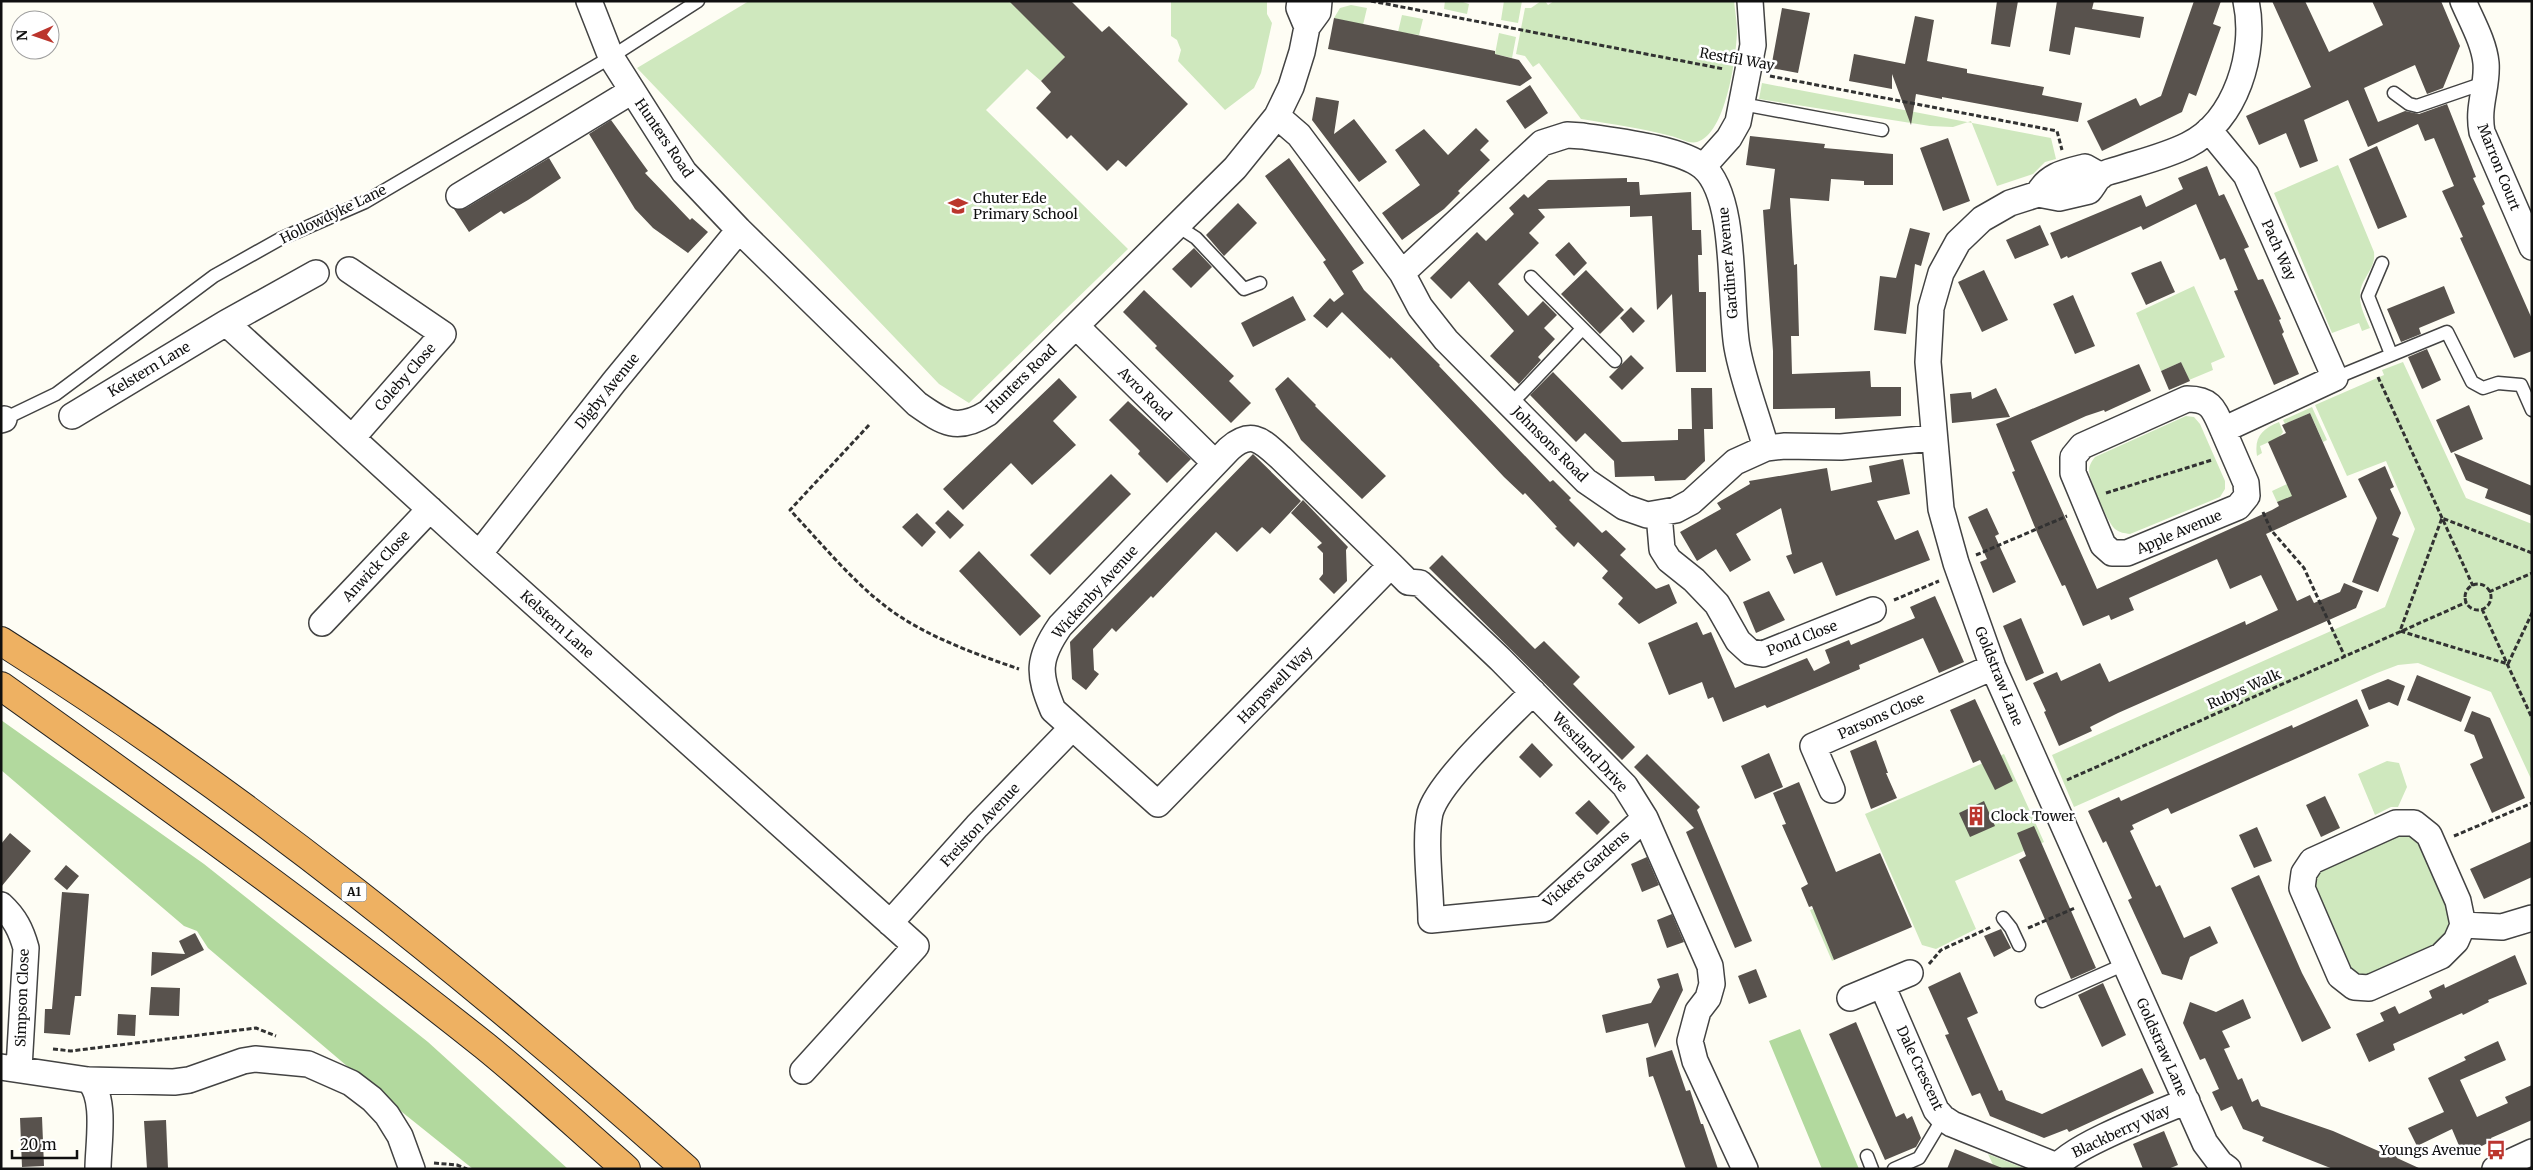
<svg xmlns="http://www.w3.org/2000/svg" width="2533" height="1170" viewBox="0 0 2533 1170" font-family="Merriweather,serif">
<style>
.green{fill:#cfe8be}
.forest{fill:#b2d99e}
.building{fill:#58524d}
.lines{fill:none;stroke-linecap:round;stroke-linejoin:round}
.lane-casing{stroke:#434343;stroke-width:15}
.street-casing{stroke:#434343;stroke-width:28}
.highway-casing{stroke:#212121;stroke-width:30}
.path{stroke:#323232;stroke-width:3;stroke-dasharray:5 2.5;stroke-linecap:butt}
.lane{stroke:#fff;stroke-width:12}
.street{stroke:#fff;stroke-width:25}
.highway{stroke:#eeb162;stroke-width:28}
.labels{text-anchor:middle;stroke-width:5;stroke-linejoin:round;paint-order:stroke}
.shield{fill:#fff;stroke:#585858;stroke-width:1}
.shield-label{font-size:12px;font-weight:bold;fill:#101010}
.street-label{font-size:14px;fill:#101010;stroke:#fff}
.poi-label{font-size:14px;fill:#101010;stroke:#fff;text-anchor:start}
</style>
<rect width="100%" height="100%" fill="#fefdf4"/>
<path class="green" d="M749 1H1010L1065 57 1041 81 1027 69 986 110 1128 249 969 403 939 384 637 68Z
M1171 1H1267V14L1272 23 1261 73 1254 88 1225 110 1178 61 1181 50 1177 40 1171 36Z
M1445 1H1460L1469 4 1467 14 1444 9Z
M1504 1H1522L1518 23 1501 20Z
M1541 1H1545L1548 5 1554 1H1734C1735 11 1737 22 1737 32 1736 58 1726 134 1697 142 1688 144 1680 138 1671 136 1642 128 1611 124 1581 119L1539 63 1533 67 1525 56 1516 54 1525 8H1531Z
M1351 5 1367 8 1363 25 1334 18 1340 8Z
M1402 15 1423 19 1419 35 1398 32Z
M1499 33 1516 37 1512 58 1495 54Z
M1762 83 2051 138 2056 159 2045 162 2033 174 1997 186 1971 121 1953 127 1930 126 1759 99Z
M2338 165 2374 252C2376 269 2362 277 2360 293 2359 305 2365 317 2370 328L2362 331 2359 323 2332 333 2274 193Z
M2194 286 2225 357 2211 363 2213 370 2189 380 2181 362 2161 371 2136 313Z
M2403 362 2466 498 2532 524V781L2491 692 2418 663 2398 665 2377 673 2074 807 2052 755 2385 607 2415 529 2386 461 2347 476 2315 405 2384 375 2382 370Z
M2312 407 2327 440 2323 442 2310 413 2285 424 2283 420Z
M2186 416 2194 417 2200 424 2225 481V489L2220 497 2130 534C2124 533 2120 533 2115 529 2107 522 2090 481 2089 471 2089 465 2092 461 2095 457Z
M2279 422 2283 432 2272 448 2269 442 2260 446 2262 453 2257 456C2254 437 2262 429 2279 422Z
M2287 484 2301 496 2277 502 2272 491Z
M2004 754 2044 842 1955 881 1976 929 1936 949 1922 945 1865 814Z
M2387 761 2399 763 2407 787 2398 807H2391L2375 815 2358 774Z
M2412 834 2420 841C2428 859 2447 891 2449 908 2457 955 2394 966 2360 978L2351 972 2315 891V877L2325 868 2401 835Z
M1827 903 1853 922 1824 935 1834 960 1832 961 1810 910Z
M1988 1154 2021 1167 2024 1169H1995Z"/>
<path class="forest" d="M1 720 204 864 428 1042 568 1169H473L387 1100 208 948 197 931 184 926 1 770Z
M1800 1029 1859 1169H1822L1769 1041Z"/>
<path class="building" d="M1009 1H1071L1102 32 1109 26 1188 104 1126 167 1118 160 1107 171 1071 135 1067 139 1036 108 1051 92 1041 81 1065 57Z
M1997 1H2018L2010 47 1991 44Z
M2057 1H2094L2092 9 2144 17 2140 38 2075 27 2070 55 2049 51Z
M2194 1H2221L2213 24 2221 27 2196 96 2189 93 2182 112 2102 151 2087 121 2136 98 2140 106 2161 96Z
M2272 1H2305L2329 52 2383 25 2372 1H2441L2460 46 2443 88 2427 94 2415 65 2364 88 2378 122 2405 111 2419 114 2447 104 2476 177 2473 178 2485 204 2482 206 2532 319V351L2514 358 2460 238 2463 237 2442 191 2454 186 2434 138 2425 141 2418 124 2368 147 2348 100 2304 120 2318 161 2300 168 2286 133 2259 145 2246 116 2311 87Z
M1782 8 1810 13 1798 73 1771 68Z
M1915 16 1934 20 1927 61 1967 69V73L2044 87 2042 95 2082 103 2078 122 1942 97V99L1916 94 1911 125 1892 74V89L1849 81 1854 54 1905 64Z
M1334 18 1495 51V54L1519 60 1532 78 1520 86 1328 49Z
M1530 85 1548 113 1525 129 1506 101Z
M1316 97 1339 101 1334 134 1354 119 1387 162 1359 182 1312 120Z
M611 120 648 171 645 173 690 220 692 218 708 232 688 253 653 228 635 209 589 134Z
M1476 128 1489 141 1480 150 1490 160 1458 191 1460 193 1444 209 1402 240 1382 213 1420 185 1395 150 1424 129 1448 155Z
M1750 136 1825 144 1824 148 1893 154V185H1864V181L1831 179 1829 201 1790 198 1794 265 1797 264 1799 336H1791L1792 374 1870 371 1871 387H1901V416L1835 419V408L1773 409V351L1763 210 1770 209 1775 169 1746 165Z
M1948 138 1970 201 1943 211 1920 148Z
M2377 146 2407 217 2378 229 2349 159Z
M549 158 561 178 528 200 504 214 501 211 469 232 454 209 466 208Z
M1289 158 1364 263 1352 271 1364 290 1440 365 1439 366 1550 482 1553 480 1571 498 1569 500 1602 533 1606 530 1626 549 1620 555 1656 589 1669 584 1677 603 1639 624 1618 604 1623 598 1602 578 1608 571 1578 542 1574 547 1555 528 1557 527 1525 493 1523 495 1504 477 1391 357 1390 359 1342 312 1327 328 1313 316 1330 298 1334 302 1344 294 1323 262 1326 260 1265 176Z
M2207 166 2219 196 2224 194 2249 247 2244 249 2258 280 2263 279 2281 319 2279 320 2284 332 2282 334 2299 374 2274 385 2234 291 2238 290 2225 258 2220 260 2196 204 2143 230 2141 226 2068 258 2067 256 2061 259 2050 233 2141 195 2146 207 2183 189 2178 178Z
M1627 178V182H1639L1640 195 1691 192 1692 230H1701L1702 255H1698L1699 292H1706V372H1676L1672 294 1657 310 1652 216 1630 217V206L1538 209 1545 217 1529 233 1539 243 1498 284 1528 316 1543 301 1557 315 1544 328 1555 339 1538 357 1541 360 1519 384 1490 356 1514 331 1469 281 1451 299 1430 278 1477 232 1486 241 1514 214 1509 208 1524 194 1528 198 1548 180Z
M1238 203 1257 223 1224 256 1206 235Z
M2040 225 2049 245 2015 259 2006 240Z
M1910 228 1930 233 1921 266 1915 264 1906 334 1874 330 1880 276 1896 278Z
M1569 242 1587 263 1574 276 1555 255Z
M1194 248 1212 267 1191 288 1172 269Z
M2161 261 2175 292 2146 305 2131 273Z
M1586 270 1624 310 1600 334 1561 294Z
M1984 270 2008 320 1982 332 1958 282Z
M2444 286 2455 313 2419 328 2421 334 2401 342 2387 309Z
M1144 290 1234 376 1229 381 1251 403 1231 423 1155 348 1157 346 1123 312Z
M2073 295 2095 346 2075 354 2053 304Z
M1293 296 1306 320 1253 347 1241 323Z
M1631 307 1645 321 1633 333 1620 318Z
M2427 349 2441 380 2422 389 2408 357Z
M1631 355 1644 368 1622 390 1609 377Z
M2181 362 2190 381 2169 390 2161 371Z
M2139 364 2151 391 2105 412 2104 410 2086 416 2031 441 2097 589 2272 510 2279 506 2277 502 2292 496 2268 442 2286 433 2282 425 2310 413 2347 497 2266 534 2297 601 2310 595 2314 603 2340 592 2344 583 2363 591 2356 608 2118 713 2090 727 2092 731 2059 746 2044 712 2046 711 2033 683 2057 672 2061 681 2100 663 2109 682 2245 621 2246 625 2278 610 2261 575 2230 589 2217 559 2129 598 2134 610 2111 620 2109 615 2083 626 2065 585 2062 586 2039 537 2012 472 2015 471 1996 424Z
M1553 372 1622 442 1678 440V429H1692L1691 388H1712L1713 429H1704L1705 461 1685 480 1655 481 1654 476 1615 477 1614 461 1585 433 1576 442 1530 395Z
M1288 377 1316 405 1315 406 1386 476 1362 499 1301 440 1275 389Z
M1059 378 1077 397 1053 421 1076 445 1032 485 1011 463 963 510 943 489Z
M1996 388 2010 417 1952 423 1950 394 1971 392 1972 399Z
M1128 401 1191 459 1167 483 1138 454 1140 451 1109 420Z
M2469 405 2483 439 2451 453 2436 420Z
M2454 453 2532 486V516L2485 498 2488 489 2466 480Z
M1253 454 1301 501 1270 534 1262 527 1237 552 1216 532 1153 598 1151 596 1116 632 1112 628 1093 649 1094 670 1099 674 1086 690 1072 679 1070 642Z
M1903 459 1910 494 1877 501 1895 540 1918 530 1930 560 1836 596 1822 562 1794 574 1786 556 1792 554 1781 508 1736 534 1751 560 1730 572 1716 549 1697 561 1680 532 1721 509 1717 503 1750 484 1749 481 1827 468 1831 491 1872 482 1869 466Z
M2385 466 2394 487 2390 489 2401 513 2392 535 2399 538 2378 592 2352 582 2377 518 2358 479Z
M1111 474 1131 494 1050 575 1030 555Z
M1303 500 1348 547 1346 550 1347 581 1334 594 1319 579 1323 574V553L1317 547 1322 543 1291 513Z
M1987 508 1999 534 1995 536 2016 582 1993 593 1980 562 1987 559 1968 517Z
M948 510 964 525 950 539 935 523Z
M917 513 936 532 922 547 902 527Z
M979 551 1041 616 1020 636 959 571Z
M1442 555 1535 649 1544 641 1580 677 1573 684 1635 747 1622 760 1429 568Z
M1769 591 1785 620 1756 633 1743 602Z
M1935 596 1964 662 1939 673 1923 638 1859 665 1860 669 1767 708 1765 705 1723 722 1713 697 1708 699 1702 682 1669 695 1648 643 1697 622 1703 635 1711 632 1735 688 1807 658 1814 671 1830 663 1825 650 1849 640 1851 645 1915 618 1910 607Z
M2021 618 2044 673 2026 681 2003 626Z
M2417 675 2471 697 2461 722 2407 700Z
M2388 679 2405 686 2398 706 2389 702 2369 710 2361 690Z
M1975 699 2013 781 1995 790 1980 760 1973 763 1950 710Z
M2357 699 2369 726 2171 814 2168 808 2132 825 2134 829 2130 831 2156 887 2160 885 2184 938 2210 926 2218 943 2190 957 2182 980 2162 974 2128 900 2132 898 2106 841 2103 843 2088 811 2119 797 2121 801 2292 725 2293 728Z
M2472 711 2490 718 2525 798 2492 813 2470 764 2483 758 2474 735 2464 731Z
M1876 740 1888 773H1886L1897 798 1871 809 1850 751Z
M1532 743 1553 765 1540 778 1519 757Z
M1769 753 1783 787 1755 799 1741 766Z
M1647 754 1700 807 1697 810 1752 941 1735 948 1686 832 1694 828 1634 767Z
M1799 782 1836 872 1880 853 1912 927 1834 960 1812 906 1809 907 1801 888 1808 884 1782 825 1786 824 1773 793Z
M2325 796 2340 828 2321 837 2306 805Z
M1589 800 1610 822 1597 835 1575 813Z
M1984 801 1995 826 1970 837 1959 813Z
M2034 826 2096 968 2071 979 2019 860 2026 856 2017 833Z
M2257 827 2272 861 2254 868 2239 835Z
M10 833 31 851 1 887V844Z
M2532 841V877L2484 899 2470 869Z
M1647 857 1659 885 1642 892 1631 864Z
M66 865 79 876 67 890 54 879Z
M2259 875 2302 973 2331 1028 2302 1042 2231 888Z
M62 892 89 894 81 996H75L70 1035 44 1033 45 1009H52Z
M1672 914 1684 942 1667 948 1657 920Z
M2001 929 2011 948 1994 957 1984 936Z
M195 933 204 950 151 976 152 952 185 954 179 941Z
M2515 955 2527 984 2488 1000 2489 1002 2463 1015 2462 1013 2393 1044 2395 1050 2369 1062 2356 1034 2384 1021 2380 1013 2395 1006 2399 1014 2432 998 2429 991 2444 984 2445 988Z
M1756 969 1767 997 1749 1004 1738 976Z
M1960 972 1978 1013 1967 1018 1999 1091 2002 1090 2006 1100 2042 1114 2142 1068 2154 1093 2069 1132 2067 1129 2044 1138 1990 1116 1980 1093 1972 1096 1945 1035 1949 1034 1928 987Z
M1678 973 1683 990 1655 1048 1648 1023 1606 1033 1602 1015 1651 1003 1660 987 1657 979Z
M2103 983 2126 1035 2102 1047 2078 995Z
M151 987 180 988 179 1016 149 1015Z
M2243 999 2251 1018 2222 1031 2230 1047 2224 1049 2238 1080 2242 1078 2252 1102 2258 1099 2261 1106 2333 1131 2383 1153 2393 1148 2397 1158 2421 1169H2333L2262 1141 2264 1137 2243 1129 2232 1106 2221 1111 2212 1092 2219 1089 2205 1058 2200 1060 2183 1023 2190 1002 2216 1012Z
M118 1014 136 1015 135 1036 117 1035Z
M1856 1022 1896 1117 1904 1113 1907 1119 1912 1116 1921 1138 1916 1147 1885 1160 1829 1034Z
M2498 1041 2506 1060 2460 1080 2477 1117 2508 1103 2505 1097 2532 1085V1120L2491 1138 2492 1141 2463 1155 2452 1129 2417 1146 2408 1128 2444 1112 2428 1078 2466 1060 2464 1057Z
M1672 1050 1686 1091 1690 1090 1701 1124H1703L1718 1169H1686L1653 1076 1649 1077 1646 1058Z
M42 1117 44 1166 22 1167 20 1118Z
M166 1120 168 1169H147L144 1121Z
M2164 1131 2178 1165 2168 1169H2143L2133 1144Z
M1955 1149 2002 1168 2001 1169H1947Z"/>
<g class="lines">
<defs>
<path id="lane" d="M2394 93 2409 104 2417 106 2484 83
M1742 104 1882 130
M1176 225 1196 238 1244 289 1260 283
M2382 263 2368 296 2391 354
M1531 277 1615 361
M2335 378 2447 332 2472 382 2483 388 2498 383 2521 385 2532 410
M1510 405 1582 329
M4 419 56 394 214 276 280 239 365 202 611 57 698 1
M2003 918 2011 928 2019 945
M2042 1001 2125 964
M1867 1156 1872 1169
M1894 1169 1919 1158 1943 1118"/>
<path id="street" d="M589 1 611 57 684 172 739 230 917 404C944 423 957 432 988 413L1235 168 1277 116 1291 87 1302 52 1307 27 1318 12 1319 1
M1300 1 1299 8 1307 27
M2463 1C2471 20 2484 42 2486 63 2488 87 2477 106 2482 132L2532 247
M1277 116 1299 135 1402 273 1420 307 1446 340 1586 481 1624 507 1647 515 1676 510 1691 502 1735 462 1766 448 1785 446 1841 447 1933 438
M2209 130 2246 175 2335 378 2223 430 2246 483 2247 496 2238 507 2127 553H2112L2103 545 2073 473V457L2082 446 2187 399C2212 399 2214 410 2223 430
M1703 167 1729 138 1738 122 1753 45 1750 1
M2038 194C2048 175 2065 172 2085 167L2101 176
M459 196 632 91
M349 270 443 334 352 438
M1402 273 1542 143 1567 135 1583 136C1614 141 1681 148 1703 167 1738 197 1729 301 1737 347 1743 381 1757 415 1766 448
M226 323 479 554 916 946 803 1071
M1076 326 1215 463
M72 416 226 323 316 273
M1 420 4 419
M1659 514 1662 549 1669 560 1694 580 1717 604 1738 641 1750 652 1763 654 1873 610
M479 554 614 382 739 230
M1391 565 1158 804 1053 710C1038 674 1037 659 1060 626L1229 449C1252 429 1262 441 1281 458L1391 565 1408 582 1420 583 1500 659 1625 786 1645 818 1710 966 1712 984 1708 998 1698 1011 1690 1041 1695 1061 1745 1169
M322 623 430 509
M1533 692C1508 718 1438 782 1430 813 1424 840 1431 891 1431 920L1544 909 1645 818
M1832 790 1813 746 1993 667
M2396 823H2414L2429 835 2458 901 2463 925 2456 941 2441 956 2369 988 2354 987 2340 976 2302 888 2304 873 2312 861Z
M1 905C15 918 21 930 26 948L19 1068
M890 923 977 826 1071 729
M2463 925 2502 927 2532 918
M1882 985 1936 1110 1943 1118 1952 1124 2057 1166
M1850 998 1910 973
M1 1067 88 1080 174 1082 189 1080 243 1061 255 1059 308 1064 351 1083 372 1099 387 1115 400 1136 412 1169
M88 1080C107 1096 98 1144 98 1169
M2056 1169C2066 1148 2161 1112 2187 1101
M2228 1169 2220 1163 2205 1143 1993 667 1956 563 1941 509 1928 362 1931 308 1941 273 1958 242 1982 219 2010 203 2038 194 2059 198 2089 191C2093 187 2096 179 2101 176 2105 172 2113 171 2119 169 2141 162 2166 156 2188 145 2236 121 2257 52 2246 1
M2495 1169 2532 1152"/>
<path id="highway" d="M1 641C245 795 471 978 686 1169
M1 686C165 803 328 921 485 1046 533 1085 579 1128 626 1169"/>
</defs>
<use href="#lane" class="lane-casing"/>
<use href="#street" class="street-casing"/>
<use href="#highway" class="highway-casing"/>
<path class="path" d="M1371 1 1724 69
M1770 76 2057 131 2062 150
M2378 377 2473 586
M869 425 790 510C826 548 862 594 907 621 942 642 981 656 1019 669
M2106 493 2212 460
M2263 512 2271 530 2304 568 2345 657
M2532 553 2442 518 2400 631 2508 664 2532 613
M1976 555 2067 516
M2465 597a13 13 0 1 1 26 0a13 13 0 1 1-26 0Z
M2489 592 2532 573
M1894 600 1939 581
M2482 609 2532 718
M2067 780 2467 602
M2454 836 2532 803
M2028 928 2075 908
M1929 964 1941 950 1991 927
M53 1049 71 1051 256 1028 276 1036
M434 1163 457 1165 467 1169"/>
<use href="#lane" class="lane"/>
<use href="#street" class="street"/>
<use href="#highway" class="highway"/>
</g>
<defs>
<symbol id="school-bare" viewBox="-9 -9 18 18"><path d="M0-5L7-2L0 1L-7-2ZM-4 1L0 2.5L4 1V4Q0 6-4 4Z" fill="#bb352d" stroke="#fff" stroke-width="2.5" paint-order="stroke"/></symbol>
<symbol id="building-bare" viewBox="-9 -9 18 18"><path d="M-4-6H4V6H1V3H-1V6H-4ZM-2.5-4.3h1.7v1.8h-1.7ZM.8-4.3h1.7v1.8H.8ZM-2.5-1h1.7V.8h-1.7ZM.8-1h1.7V.8H.8Z" fill="#bb352d" stroke="#fff" stroke-width="2.5" paint-order="stroke"/></symbol>
<symbol id="bus-bare" viewBox="-9 -9 18 18"><path d="M-5-6H5V4H4V6H2V4H-2V6H-4V4H-5ZM-3.5-4V0h7V-4ZM-3.5 1.2v1.5H-2V1.2ZM2 1.2v1.5H3.5V1.2Z" fill="#bb352d" stroke="#fff" stroke-width="2.5" paint-order="stroke"/></symbol>
</defs>
<g fill-rule="evenodd">
<use href="#school-bare" x="944" y="192" width="28" height="28"/>
<use href="#building-bare" x="1962" y="802" width="28" height="28"/>
<use href="#bus-bare" x="2482" y="1136" width="28" height="28"/>
</g>
<g class="labels">
<rect class="shield" x="341.5" y="882.5" width="25" height="19" rx="4"/>
<g class="shield-label">
<text x="354" y="896">A1</text>
</g>
<g class="street-label">
<text transform="translate(1737 59) rotate(10)" y="5">Restfil Way</text>
<text transform="translate(664 138) rotate(56)" y="5">Hunters Road</text>
<text transform="translate(2499 167) rotate(68)" y="5">Marron Court</text>
<text transform="translate(333 214) rotate(-26)" y="5">Hollowdyke Lane</text>
<text transform="translate(2279 250) rotate(66)" y="5">Pach Way</text>
<text transform="translate(1728 263) rotate(-95)" y="5">Gardiner Avenue</text>
<text transform="translate(149 369) rotate(-31)" y="5">Kelstern Lane</text>
<text transform="translate(405 377) rotate(-49)" y="5">Coleby Close</text>
<text transform="translate(1021 379) rotate(-44)" y="5">Hunters Road</text>
<text transform="translate(607 391) rotate(-51)" y="5">Digby Avenue</text>
<text transform="translate(1145 394) rotate(45)" y="5">Avro Road</text>
<text transform="translate(1550 444) rotate(45)" y="5">Johnsons Road</text>
<text transform="translate(2179 532) rotate(-23)" y="5">Apple Avenue</text>
<text transform="translate(376 566) rotate(-47)" y="5">Anwick Close</text>
<text transform="translate(1095 592) rotate(-48)" y="5">Wickenby Avenue</text>
<text transform="translate(557 624) rotate(42)" y="5">Kelstern Lane</text>
<text transform="translate(1802 638) rotate(-21)" y="5">Pond Close</text>
<text transform="translate(1999 676) rotate(68)" y="5">Goldstraw Lane</text>
<text transform="translate(1275 685) rotate(-46)" y="5">Harpswell Way</text>
<text transform="translate(2244 689) rotate(-24)" y="5">Rubys Walk</text>
<text transform="translate(1881 716) rotate(-24)" y="5">Parsons Close</text>
<text transform="translate(1590 752) rotate(47)" y="5">Westland Drive</text>
<text transform="translate(980 825) rotate(-47)" y="5">Freiston Avenue</text>
<text transform="translate(1586 869) rotate(-41)" y="5">Vickers Gardens</text>
<text transform="translate(22 998) rotate(-88)" y="5">Simpson Close</text>
<text transform="translate(2162 1047) rotate(66)" y="5">Goldstraw Lane</text>
<text transform="translate(1920 1068) rotate(65)" y="5">Dale Crescent</text>
<text transform="translate(2121 1131) rotate(-25)" y="5">Blackberry Way</text>
</g>
<g class="poi-label">
<text x="973" y="203">Chuter Ede<tspan x="973" dy="16">Primary School</tspan></text>
<text x="1991" y="821">Clock Tower</text>
<text x="2481" y="1155" text-anchor="end">Youngs Avenue</text>
</g>
</g>
<rect width="2533" height="1170" fill="none" stroke="#101010" stroke-width="5"/>
<g transform="translate(35 35) rotate(268)"><circle r="24" fill="#ffffff" stroke="#9f9f9f"/>
<path d="M0-4L9 19L0 12L-9 19Z" fill="#bb352d"/>
<text y="-8" font-size="14" font-weight="bold" text-anchor="middle" fill="#101010">N</text>
</g>
<path d="M12 1150v8h65v-8" fill="none" stroke="#101010" stroke-width="2.5"/>
<text x="20" y="1150" font-size="15" fill="#101010" stroke="#ffffff" stroke-width="4" paint-order="stroke">20 m</text>
</svg>
